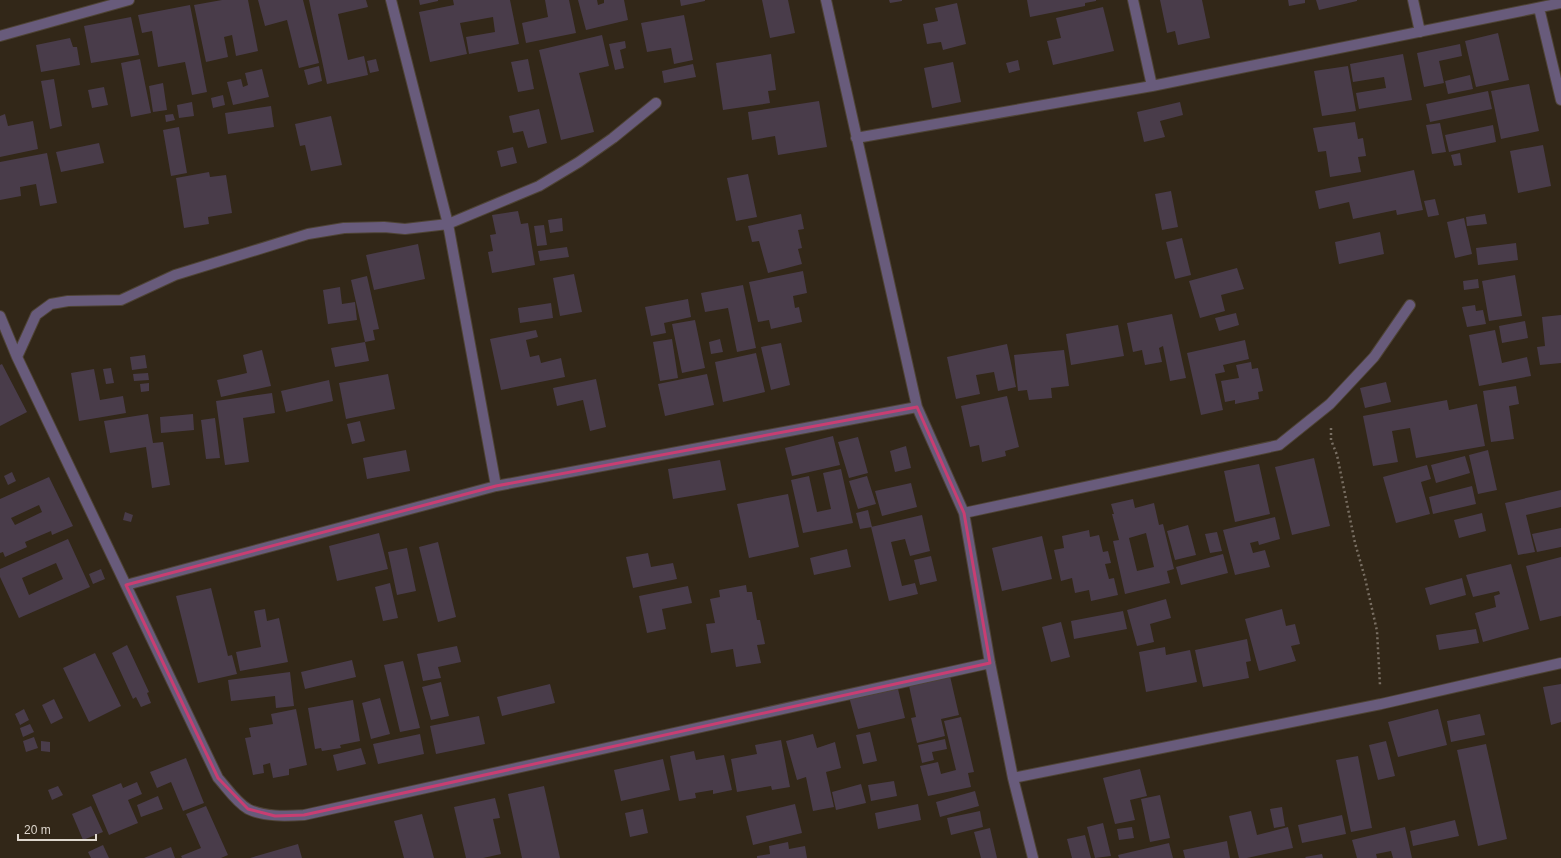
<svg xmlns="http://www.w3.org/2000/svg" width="1561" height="858" viewBox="0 0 1561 858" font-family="Helvetica,sans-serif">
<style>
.building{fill:#493c4a;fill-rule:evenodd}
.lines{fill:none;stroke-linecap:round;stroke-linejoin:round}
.minor-casing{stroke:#4e4335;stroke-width:12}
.path{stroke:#796f63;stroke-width:2.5;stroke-dasharray:2 3;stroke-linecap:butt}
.minor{stroke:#685b7b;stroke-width:10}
.marked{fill:none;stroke:#c83e72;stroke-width:3;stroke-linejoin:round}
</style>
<rect width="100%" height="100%" fill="#322718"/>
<path class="building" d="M222 0H248L258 51 236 56 232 35 224 37 228 57 206 62 194 5Z
M258 0H303L319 63 299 68 287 20 265 26Z
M309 0H366L368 7 338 14 348 60 364 56 368 75 327 84Z
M419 0H438V1L420 5Z
M453 0H510L519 44 469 54 466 37 495 32 493 17 460 23 467 54 430 62 419 12 454 5Z
M545 0H569L576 33 526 43 522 23 548 17Z
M578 0H597L598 5 604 3V0H624L628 20 586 30Z
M680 0H705V1L681 6Z
M762 0H788L795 33 770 38Z
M889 0H902V1L890 3Z
M1027 0H1096V1L1085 3V6L1030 17Z
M1160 0H1202L1210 38 1178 45 1175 31 1167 33Z
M1288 0H1305V3L1289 6Z
M1316 0H1357V1L1319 10Z
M957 3 966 44 943 50 941 42 927 44 923 24 938 21 935 8Z
M190 5 207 92 192 95 185 62 158 67 152 31 142 33 138 15Z
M1103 7 1114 51 1053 65 1047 41 1061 38 1056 18Z
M684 15 693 60 674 64 671 48 647 52 641 23Z
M131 17 139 55 91 63 84 26Z
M1498 33 1509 80 1476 87 1465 41Z
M602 35 609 66 579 73 594 132 561 140 539 50Z
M70 38 73 47H77L80 65 41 72 36 45Z
M625 41 626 48 620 50 624 68 615 70 609 44Z
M1460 44 1462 56 1439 61 1444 83 1424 87 1417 53Z
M771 54 776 90 768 91 770 103 723 110 716 63Z
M1403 54 1412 100 1359 109 1356 93 1386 88 1384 77 1353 82 1350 64Z
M140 59 151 113 131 117 121 63Z
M376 59 379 71 370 73 367 61Z
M528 59 534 89 518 92 511 62Z
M1018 60 1020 70 1009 73 1006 63Z
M953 62 961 102 932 108 924 68Z
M693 64 696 77 664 83 662 71Z
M319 66 322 81 308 85 304 70Z
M1348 66 1356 111 1322 116 1314 71Z
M262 69 269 97 233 105 227 82 241 79 243 87 248 85 245 73Z
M1470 75 1473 89 1448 94 1445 81Z
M54 79 62 126 50 129 41 81Z
M163 83 167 110 153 112 149 86Z
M1529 84 1539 131 1501 139 1491 91Z
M104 87 108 105 92 108 88 90Z
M1488 91 1492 109 1430 122 1426 104Z
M223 95 225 105 213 108 211 98Z
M819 101 827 147 778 155 775 136 752 140 748 112Z
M192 102 194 116 179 118 177 105Z
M1180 102 1183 115 1160 121 1165 137 1144 142 1137 112Z
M271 106 274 127 228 134 225 113Z
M539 109 547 143 528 148 523 131 513 133 509 116Z
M5 114 8 126 33 121 38 149 0 157V116Z
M173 114 175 120 166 122 165 115Z
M331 116 342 165 311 171 305 145 300 146 295 124Z
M1355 122 1358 139 1363 138 1366 156 1358 157 1361 172 1330 177 1326 151 1318 152 1313 128Z
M1440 123 1446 152 1432 154 1426 125Z
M1493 125 1496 142 1449 152 1445 135Z
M179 127 187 173 171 176 163 130Z
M99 143 104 163 61 172 56 152Z
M1543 145 1551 186 1518 193 1510 151Z
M513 147 517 163 501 167 497 151Z
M47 153 57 203 40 206 36 184 20 187 21 196 0 200V162Z
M1460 153 1462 165 1454 166 1451 155Z
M1414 170 1423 210 1397 215 1396 210 1353 219 1349 202 1319 209 1315 191Z
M209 172 210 177 226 175 232 213 208 217 209 224 184 228 176 178Z
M748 174 757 217 736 221 727 178Z
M1171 191 1178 227 1162 230 1155 194Z
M1435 199 1439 215 1428 217 1424 201Z
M518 211 521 224 528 223 535 265 492 273 488 252 493 251 490 235 496 234 492 215Z
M801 214 804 229 798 230 802 248 798 249 802 264 768 273 759 241 752 242 748 226Z
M1485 214 1487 224 1467 226 1466 217Z
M562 218 563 231 550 233 548 220Z
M1464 218 1472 254 1455 258 1447 222Z
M544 225 547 245 537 246 534 226Z
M1380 232 1384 254 1339 264 1335 242Z
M1182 238 1191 275 1175 279 1166 242Z
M1516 243 1518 260 1478 265 1476 248Z
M418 244 425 279 374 290 366 255Z
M567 247 569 257 540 261 538 251Z
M1237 268 1244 289 1221 295 1225 311 1200 318 1189 281Z
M803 271 807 293 793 296 795 308 799 307 802 322 771 329 769 320 758 322 749 282Z
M574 274 582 312 560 316 553 278Z
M1515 275 1522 316 1489 321 1482 281Z
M367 276 379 329 373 330 375 340 365 342 351 280Z
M1478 279 1479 288 1464 290 1463 281Z
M743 285 756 348 737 352 728 308 705 312 701 293Z
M340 287 342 304 355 302 357 320 328 324 323 290Z
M688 299 691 317 664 323 666 333 651 336 645 307Z
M551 303 553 318 520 323 518 308Z
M1475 305 1476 311 1483 310 1486 324 1467 327 1462 307Z
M1236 313 1239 325 1219 331 1215 318Z
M1172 314 1186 378 1170 381 1163 346 1159 348 1162 362 1145 365 1142 350 1133 352 1127 323Z
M1561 315V363L1540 365 1537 347 1545 346 1542 317Z
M695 320 705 368 682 373 672 324Z
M1525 321 1528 338 1502 343 1499 326Z
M1118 325 1124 356 1071 365 1066 334Z
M536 330 538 337 526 340 530 357 539 355 541 363 561 358 565 377 501 390 490 339Z
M1495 330 1502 363 1527 357 1531 376 1479 386 1469 335Z
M672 339 678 378 660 381 653 342Z
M720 339 723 352 711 354 709 342Z
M1245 340 1249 359 1223 365 1225 372 1215 374 1223 410 1201 415 1187 353Z
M365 342 369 361 335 367 331 348Z
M781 343 790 385 771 390 761 347Z
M1007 344 1016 387 998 391 994 372 976 375 980 394 956 399 947 357Z
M262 350 271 386 221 397 217 380 247 373 243 355Z
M1064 350 1069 386 1051 388 1052 398 1029 400 1027 390 1018 391 1014 355Z
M756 353 765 392 723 402 715 362Z
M145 355 147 368 132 370 130 357Z
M1251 362 1252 369 1258 368 1263 391 1258 392 1259 399 1235 404V400L1225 402 1221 381 1239 378 1236 365Z
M2 364 27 412 0 426V365Z
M111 368 114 383 106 384 103 369Z
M94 369 100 400 123 396 126 413 79 421 71 373Z
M148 373 149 380 134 381 133 374Z
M388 374 395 409 346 419 339 383Z
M707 374 714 405 665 416 658 384Z
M596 379 606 427 590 431 583 400 557 406 553 388Z
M329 380 333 401 286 412 281 391Z
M1386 382 1391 402 1365 408 1360 388Z
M149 383V391L141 392 140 384Z
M1516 386 1519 404 1509 406 1514 439 1491 442 1483 391Z
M272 393 275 413 243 418 249 462 225 465 216 401Z
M1007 396 1019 447 1005 451 1006 456 982 462 979 445 970 447 961 406Z
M1447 400 1449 410 1477 404 1485 446 1416 458 1410 428 1392 431 1398 462 1373 466 1363 416Z
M148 414 153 443 163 442 170 485 152 488 146 447 110 453 104 421Z
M193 414 194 430 161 433 160 417Z
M215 418 220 458 206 459 201 420Z
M360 421 365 441 352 444 347 424Z
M833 436 840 465 792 476 785 448Z
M858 437 868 473 849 478 838 442Z
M906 446 911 468 895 472 890 451Z
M406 450 410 471 367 479 363 458Z
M1488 450 1497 490 1478 494 1469 455Z
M1465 456 1470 473 1436 483 1431 465Z
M1314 458 1330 526 1292 535 1275 467Z
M720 460 726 490 673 499 668 469Z
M1259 464 1270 514 1235 522 1224 471Z
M1427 465 1431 479 1421 482 1430 514 1396 523 1383 477Z
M841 469 853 523 803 533 791 480 809 476 817 512 831 509 823 473Z
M12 472 16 481 8 485 4 476Z
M867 476 876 504 858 509 849 481Z
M49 477 73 526 52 535 51 531 25 542 27 547 5 557 3 552 0 553V499ZM39 505 42 512 15 525 11 518Z
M911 483 917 507 882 516 875 491Z
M1472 486 1476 504 1433 514 1429 497Z
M1561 490V507L1526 515 1535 552 1518 555 1505 503Z
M788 494 799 547 749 558 737 504Z
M1133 499 1135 508 1154 503 1159 525 1163 524 1174 569 1167 571 1170 583 1125 594 1113 541 1119 540 1112 514H1114L1111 504ZM1146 533 1154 567 1137 571 1129 538Z
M868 510 872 527 860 529 856 513Z
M125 512 133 515 131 522 123 520Z
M1482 513 1486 531 1459 538 1454 520Z
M922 515 930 551 910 556 905 539 891 542 902 586 915 583 918 594 889 601 871 527Z
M1275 517 1280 539 1259 545 1258 541 1250 543 1253 553 1265 550 1270 567 1235 575 1223 530Z
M1188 525 1196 555 1175 560 1167 531Z
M1561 528V547L1537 552 1532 534Z
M1089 530 1090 537 1099 535 1103 552 1108 551 1111 563 1105 564 1109 579 1114 578 1118 595 1091 601 1089 590 1075 593 1072 578 1061 581 1054 550 1064 548 1062 536Z
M1217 532 1222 551 1210 553 1205 534Z
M379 533 388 569 337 581 329 546Z
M1042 536 1052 579 1002 591 992 548Z
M68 539 90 587 19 618 0 577V569ZM56 563 63 579 29 595 22 578Z
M438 542 456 617 438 622 419 547Z
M407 548 416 591 397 595 388 552Z
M847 549 851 567 814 575 810 558Z
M648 553 651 567 673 563 677 579 633 588 626 557Z
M1223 554 1228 573 1181 585 1176 567Z
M931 556 937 581 920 585 914 560Z
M1561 557V616L1540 621 1526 566Z
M1511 564 1529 629 1483 642 1475 613 1496 607 1494 596 1500 594 1499 591 1473 597 1466 575Z
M101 569 105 579 93 584 89 574Z
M1462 578 1466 595 1430 605 1425 588Z
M390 583 398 618 383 621 375 587Z
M746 585 747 592H752L757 620H760L765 644 757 645 761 663 736 667 733 649 711 653 706 624 715 623 710 599 720 597 719 590Z
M688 586 692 603 662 609 666 629 647 633 639 596Z
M211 588 228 656 232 655 237 674 198 683 176 596Z
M1166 599 1171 618 1150 624 1154 642 1137 646 1127 610Z
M265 609 267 621 279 618 288 662 240 671 236 652 261 647 254 611Z
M1282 609 1286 626 1295 624 1300 644 1291 646 1296 661 1259 671 1245 619Z
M1123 611 1127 629 1074 639 1071 621Z
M1061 622 1070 657 1051 662 1042 627Z
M1476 629 1479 643 1439 650 1436 635Z
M1247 639 1251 661 1246 662 1249 678 1203 687 1195 650Z
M127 645 149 692 147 693 151 703 141 707 136 697 133 699 112 653Z
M457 646 461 662 438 667 441 678 423 681 417 654Z
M1165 647 1166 655 1190 650 1197 682 1146 692 1139 652Z
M95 653 121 706 89 722 63 668Z
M352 660 356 677 305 689 301 672Z
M403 661 420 728 400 732 384 665Z
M290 672 294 706 276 708 275 696 231 701 228 680Z
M950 676 959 715 941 719 945 736 917 743 911 718 916 717 909 686Z
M441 682 449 716 431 720 422 687Z
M550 684 555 703 502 716 497 697Z
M1561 684V722L1551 725 1543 687Z
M897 685 905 718 858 729 849 697Z
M380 698 390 734 371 739 362 703Z
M54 699 63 718 51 724 42 705Z
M353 700 360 741 340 745 341 748 322 751 321 748 315 749 308 708Z
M24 709 29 720 20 725 15 714Z
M296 709 307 765 289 769V775L273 778 270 763 263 765 264 773 253 775 245 738 251 737 249 728 273 724 271 714Z
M1438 709 1447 745 1398 757 1388 722Z
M1480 714 1485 735 1451 742 1447 721Z
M479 716 485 744 436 754 430 726Z
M961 717 974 772 968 773 971 787 928 796 920 766 938 762 941 774 956 770 944 721Z
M30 724 34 732 23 737 20 728Z
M870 732 877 761 863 764 856 735Z
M420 734 424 754 378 764 373 744Z
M813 734 817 748 835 742 841 768 826 772 834 807 813 811 806 777 797 780 786 741Z
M34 737 38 748 26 752 23 741Z
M945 739 947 749 932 752 934 760 922 763 918 745Z
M781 740 790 787 772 790 771 786 737 792 731 759 757 754 755 745Z
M41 741 50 742V752L41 751Z
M1386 741 1395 776 1378 780 1369 745Z
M1486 744 1507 839 1478 846 1457 750Z
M361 748 366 764 337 771 333 755Z
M694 751 696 760 724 755 732 790 713 794V790L695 793 696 798 679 801 670 756Z
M1358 756 1372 828 1351 832 1336 760Z
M186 758 204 803 183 811 171 782 157 788 150 772Z
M663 759 670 790 621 801 614 770Z
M1140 769 1147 796 1130 800 1135 820 1115 824 1103 778Z
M894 781 897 796 871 801 868 785Z
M137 782 142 794 128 800 138 823 109 835 92 795 121 783 123 788Z
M861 784 866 803 836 810 832 792Z
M58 786 63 795 52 800 48 790Z
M544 786 560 858H522L508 794Z
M975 791 979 806 940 817 936 802Z
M1160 795 1170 838 1150 842 1141 799Z
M158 796 163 809 141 817 137 805Z
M495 798 500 818 493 819 501 854 483 858H466L454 807Z
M795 804 802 833 753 845 746 816Z
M918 804 921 820 878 829 875 813Z
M91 806 103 832 83 840 72 814Z
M206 806 228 855 221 858H182L181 856 201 848 186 814Z
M1282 807 1285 826 1274 828 1270 809Z
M643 809 648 833 630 837 625 813Z
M980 811 983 827 951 835 947 818Z
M1251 811 1257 835 1288 827 1293 848 1247 858H1239L1229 816Z
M422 814 434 858H404L394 821Z
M1342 815 1346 834 1302 843 1298 825Z
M1455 820 1459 836 1413 846 1410 831Z
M1103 823 1111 856 1095 858 1087 827Z
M1132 827 1134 838 1119 840 1117 829Z
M1405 827 1412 858H1393L1391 851 1376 854 1377 858H1357L1352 840Z
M990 828 997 858H981L974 832Z
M1085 835 1091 858H1072L1067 839Z
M1227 841 1230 858H1185L1183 850Z
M788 842 789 849 805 846 807 858H757V856L770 854 769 846Z
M1169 843 1173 858H1119L1118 855Z
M298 844 302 858H250Z
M103 845 109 858H91L88 852Z
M171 847 175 858H144Z
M1322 854 1323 858H1306L1305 857Z"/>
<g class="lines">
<defs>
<path id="minor" d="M391 0 448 224 496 486
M826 0 917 407 964 513 990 663 1013 778 1033 858
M1133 0 1152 86
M1413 0 1420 32
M1539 8 1561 100
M0 36 129 0
M856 138 1152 86 1561 3
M0 316 17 357 218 778C227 788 236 802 248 809 264 817 286 816 304 815L990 663
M17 357 36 315 51 304 68 301 121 300 175 275 308 234 344 228 384 227 405 229 448 224 539 186 579 162 613 138 656 103
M964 513 1279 445 1330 404 1374 357 1410 305
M126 585 496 486 917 407
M1013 778 1381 704 1561 663"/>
</defs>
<use href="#minor" class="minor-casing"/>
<path class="path" d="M1331 428V440L1337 455 1355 543 1365 578 1377 631 1380 685"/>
<use href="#minor" class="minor"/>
</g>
<path class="marked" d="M917 407 964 513 990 663 304 815 275 816 248 809 218 778 126 585 496 486Z"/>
<path d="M18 834v6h78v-6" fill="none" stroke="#ded7ce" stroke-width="2"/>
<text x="24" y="834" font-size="12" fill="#ded7ce" stroke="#322718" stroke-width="3" paint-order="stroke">20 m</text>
</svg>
